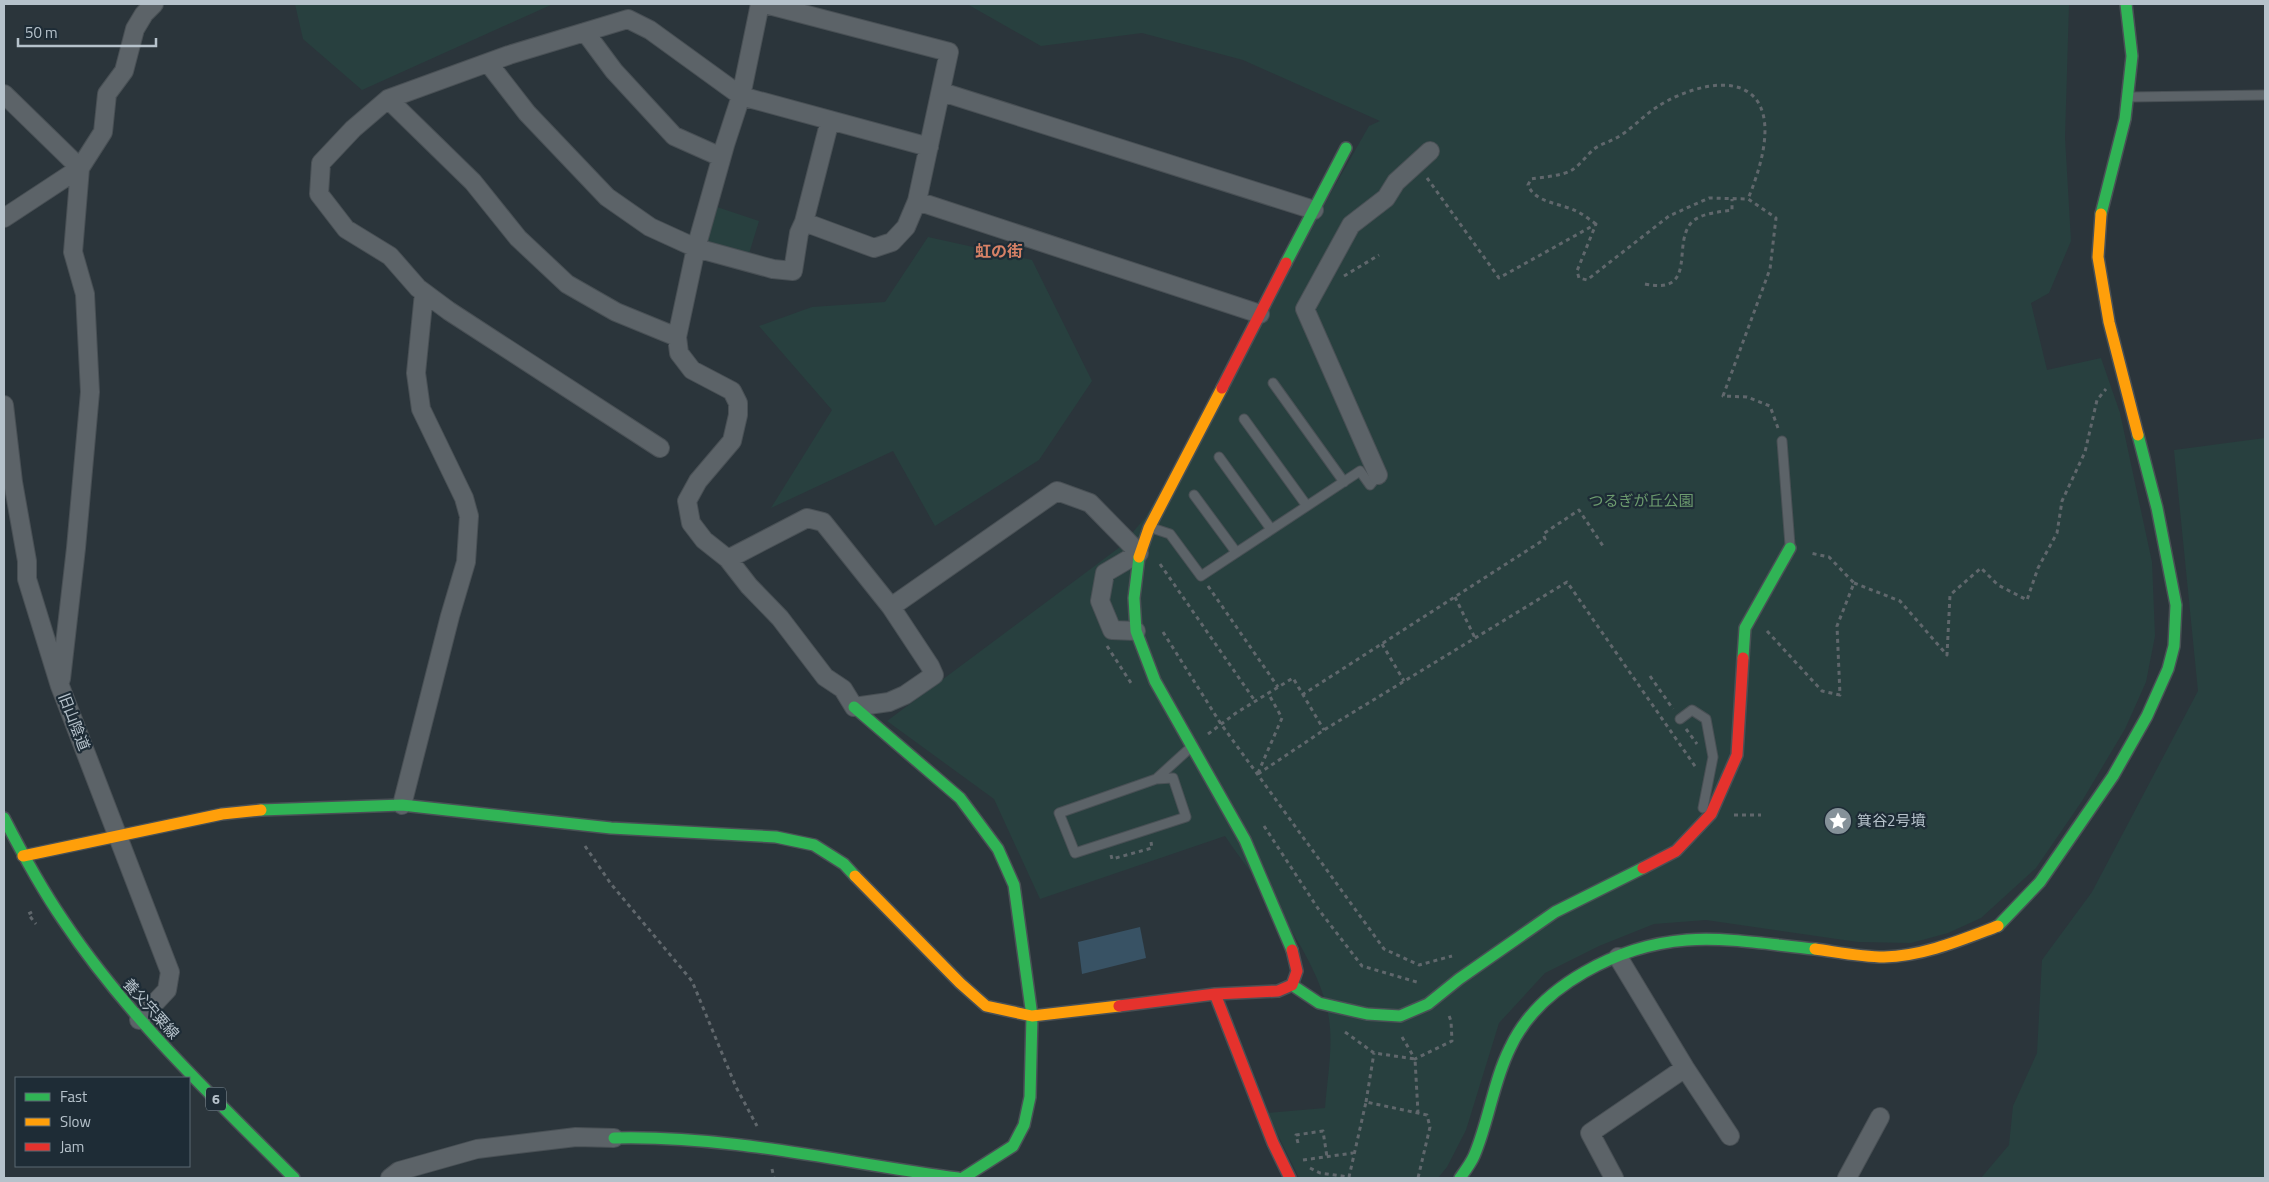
<svg xmlns="http://www.w3.org/2000/svg" width="2269" height="1182" viewBox="0 0 2269 1182" font-family="'Titillium Web','Noto Sans JP',sans-serif">
<style>
.green{fill:#28403f}
.water{fill:#385264}
.lines{fill:none;stroke-linecap:round;stroke-linejoin:round}
.lane-casing{stroke:#495055;stroke-width:11}
.street-casing{stroke:#495055;stroke-width:20}
.fast-casing{stroke:#495055;stroke-width:14}
.slow-casing{stroke:#495055;stroke-width:14}
.jam-casing{stroke:#495055;stroke-width:14}
.path{stroke:#60676c;stroke-width:3;stroke-dasharray:4 4;stroke-linecap:butt}
.lane{stroke:#5c6368;stroke-width:9}
.street{stroke:#5c6368;stroke-width:18}
.fast{stroke:#30b455;stroke-width:11}
.slow{stroke:#ff9f0a;stroke-width:11}
.jam{stroke:#e5322d;stroke-width:11}
.labels{text-anchor:middle;stroke-width:4.5;stroke-linejoin:round;paint-order:stroke}
.shield{fill:#1e2c36;stroke:#88959e;stroke-width:1}
.shield-label{font-size:14px;font-weight:bold;fill:#b6c2cb}
.park-label{font-size:15px;fill:#6d9c6f;stroke:#1e2c36}
.street-label{font-size:15px;fill:#b6c2cb;stroke:#1e2c36}
.poi-label{font-size:15px;fill:#b6c2cb;stroke:#1e2c36;text-anchor:start}
.neighbourhood-label{font-size:16px;font-weight:bold;fill:#d68166;stroke:#1e2c36}
</style>
<rect width="100%" height="100%" fill="#2b353b"/>
<path class="green" d="M295 4H553L362 90 303 39Z
M967 4H2069L2065 138 2071 241 2049 293 2031 303 2047 370 2101 358 2120 413 2152 562 2155 636 2146 682 2125 729 2082 801 2036 868 1981 918 1948 933 1911 943 1858 942 1706 920 1654 924 1599 946 1545 973 1499 1023 1466 1130 1447 1167 1438 1178H1299L1267 1113 1325 1108C1327 1082 1332 1054 1330 1028 1326 964 1261 889 1225 836L1040 899 994 799 887 721 1120 547 1145 518 1369 126 1380 121 1243 60 1142 33 1041 46Z
M717 207 759 221 748 257 706 242Z
M928 237 1032 260 1092 381 1039 460 935 526 893 451 771 508 832 410 759 326 812 307 885 302Z
M2265 438V1178H1981L2009 1145 2013 1106 2037 1053 2042 960 2092 892 2198 691 2174 450Z"/>
<path class="water" d="M1140 927 1146 958 1082 974 1078 942Z"/>
<g class="lines">
<defs>
<path id="lane" d="M2130 97 2265 95
M1273 383 1344 482
M1244 419 1307 506
M1782 441 1790 545
M1219 457 1271 529
M1194 495 1236 552
M1152 528 1170 534 1201 576 1360 471 1370 485 1378 475
M1680 719 1692 710 1706 719 1713 757 1703 808
M1156 779 1173 778 1186 817 1075 853 1059 813 1156 779 1190 748"/>
<path id="street" d="M585 32 614 71 674 136 721 157
M489 64 527 113 607 197 650 227 696 248 773 269 793 271 799 233 804 222 874 248 892 242 906 227 917 201 949 52 765 4
M942 92 1314 210
M4 94 80 168
M388 99 473 182 518 238 567 284 616 312 677 337
M917 201 1260 314
M4 218 80 168 103 132 107 94 124 71 135 29 144 14 154 4
M804 222 830 120
M4 405 13 482 27 561V579L60 686 170 972 167 990 139 1020
M660 448 449 311 418 288 390 256 346 229 319 194 321 163 353 129 388 99 509 55 628 19 650 30 741 96 929 147
M1378 475 1305 309 1351 225 1386 198 1396 182 1430 151
M728 559 807 518 823 522 891 607 930 666 934 675 905 695 889 702 854 707 843 689 825 677 780 618 749 586 728 559 704 540 691 523 687 501 698 481 732 441 738 415V403L732 391 692 370 679 353 677 337 696 248 725 145 741 96 760 4
M891 607 1057 491 1090 503 1139 553 1105 573 1100 601 1112 630 1136 631
M61 679 76 548 90 392 85 294 73 252 80 168
M402 805 450 616 466 562 469 516 464 498 421 409 416 373 424 293
M1618 957 1685 1068 1730 1136
M390 1178 399 1171 477 1149 576 1137 614 1138
M1614 1178 1590 1133 1685 1068
M1847 1178 1880 1117"/>
<path id="fast" d="M2101 214 2125 119 2132 56 2126 4
M1286 263 1346 148
M1139 557 1134 598 1136 631 1155 681 1245 840 1292 950
M1743 658 1745 628 1790 548
M854 707 960 798 998 849 1014 885 1032 1016 1030 1097 1024 1125 1013 1146 963 1178
M261 810 402 805 611 828 776 837 814 845 844 864 855 876
M4 818C22 853 41 888 63 920 127 1016 213 1097 294 1178
M1998 926 2040 882 2113 776 2147 716 2168 669 2174 646 2176 605 2157 508 2138 435
M1292 985 1319 1003 1367 1014 1400 1016 1428 1004 1459 979 1555 912 1643 868
M614 1138C730 1135 844 1163 958 1178
M1460 1178C1465 1171 1471 1163 1474 1156 1489 1121 1493 1082 1510 1048 1539 985 1620 945 1687 940 1729 937 1772 945 1815 949"/>
<path id="slow" d="M2101 214 2098 257 2109 322 2138 435
M1139 557 1149 528 1222 388
M23 856 222 814 261 810
M855 876 960 983 986 1006 1032 1016 1119 1006
M1815 949C1837 952 1861 957 1884 957 1924 956 1961 940 1998 926"/>
<path id="jam" d="M1222 388 1286 263
M1643 868 1676 851 1711 814 1737 755 1743 658
M1215 994 1273 1143 1290 1178
M1119 1006 1215 994 1278 991 1292 985 1297 971 1292 950"/>
</defs>
<use href="#lane" class="lane-casing"/>
<use href="#street" class="street-casing"/>
<use href="#fast" class="fast-casing"/>
<use href="#slow" class="slow-casing"/>
<use href="#jam" class="jam-casing"/>
<path class="path" d="M1427 178 1499 278 1596 224 1577 271 1579 278 1587 280 1669 216 1709 198 1748 199 1776 218 1770 269 1723 396 1747 397 1770 406 1778 428
M1596 224C1590 220 1583 214 1576 211 1560 203 1535 203 1528 185L1531 179C1543 177 1562 176 1572 170 1580 165 1587 155 1594 149 1602 143 1613 141 1621 135 1634 127 1644 115 1657 107 1681 91 1732 72 1755 98 1776 123 1759 172 1748 199
M1344 276 1379 255
M1645 284C1699 295 1671 244 1692 222 1701 213 1720 212 1732 210V199
M1160 564 1255 701
M1854 583 1900 601 1947 655 1950 595 1981 568 1998 585 2027 600 2038 568 2057 533 2062 501 2085 452 2097 400 2106 389
M1208 586 1278 687
M1455 597 1475 638
M1767 631 1822 691 1840 695 1837 626 1854 583 1829 557 1810 553
M1163 632 1221 724 1384 949 1419 965 1452 956
M1382 644 1404 681
M1107 646 1131 683
M1650 676 1673 709
M1302 695 1545 539 1543 534 1579 510 1603 546
M1686 729 1697 744
M1208 734 1236 713 1293 678 1324 730
M1258 773 1282 718 1268 693
M1258 774 1324 730 1567 582 1697 769
M1734 815H1761
M1264 826 1319 910 1362 966 1420 983
M585 846 611 884 692 981 736 1087 757 1126
M1111 855 1112 859 1152 848 1151 842
M32 912 28 914 36 924
M1345 1032 1374 1053 1415 1059 1418 1113
M1402 1037 1415 1059 1452 1041 1451 1021 1448 1013
M1366 1102 1374 1053
M1298 1143 1296 1135 1323 1131 1327 1157
M1303 1160 1353 1153
M1310 1168 1320 1173 1349 1177 1366 1102 1427 1115 1430 1127 1418 1178
M772 1169 774 1178"/>
<use href="#lane" class="lane"/>
<use href="#street" class="street"/>
<use href="#fast" class="fast"/>
<use href="#slow" class="slow"/>
<use href="#jam" class="jam"/>
</g>
<defs>
<symbol id="sight-disc" viewBox="-11 -11 22 22"><circle r="9.5" fill="#859199" stroke="#1e2c36"/><path d="M0-6L1.8-2.2L6-1.7L2.9 1.2L3.7 5.4L0 3.3L-3.7 5.4L-2.9 1.2L-6-1.7L-1.8-2.2Z" fill="#fff"/></symbol>
</defs>
<g fill-rule="evenodd">
<use href="#sight-disc" x="1822" y="805" width="32" height="32"/>
</g>
<g class="labels">
<rect class="shield" x="206" y="1087.5" width="20" height="23" rx="4"/>
<g class="shield-label">
<text x="216" y="1104">6</text>
</g>
<g class="park-label">
<text x="1641" y="506">つるぎが丘公園</text>
</g>
<g class="street-label">
<text transform="translate(74 722) rotate(69)" y="5">旧山陰道</text>
<text transform="translate(151 1009) rotate(48)" y="5">養父宍粟線</text>
</g>
<g class="poi-label">
<text x="1857" y="826">箕谷2号墳</text>
</g>
<g class="neighbourhood-label">
<text x="999" y="257">虹の街</text>
</g>
</g>
<rect width="2269" height="1182" fill="none" stroke="#b6c2cb" stroke-width="10"/>
<rect x="15" y="1077" width="175" height="90" fill="#1e2c36" stroke="#5b6872"/>
<rect x="25" y="1093" width="25" height="8" fill="#30b455" stroke="#5b6872"/>
<text x="60" y="1102" font-size="15" fill="#b6c2cb">Fast</text>
<rect x="25" y="1118" width="25" height="8" fill="#ff9f0a" stroke="#5b6872"/>
<text x="60" y="1127" font-size="15" fill="#b6c2cb">Slow</text>
<rect x="25" y="1143" width="25" height="8" fill="#e5322d" stroke="#5b6872"/>
<text x="60" y="1152" font-size="15" fill="#b6c2cb">Jam</text>
<path d="M18 38v8h138v-8" fill="none" stroke="#b6c2cb" stroke-width="2.5"/>
<text x="25" y="38" font-size="15" fill="#b6c2cb" stroke="#1e2c36" stroke-width="4" paint-order="stroke">50 m</text>
</svg>
